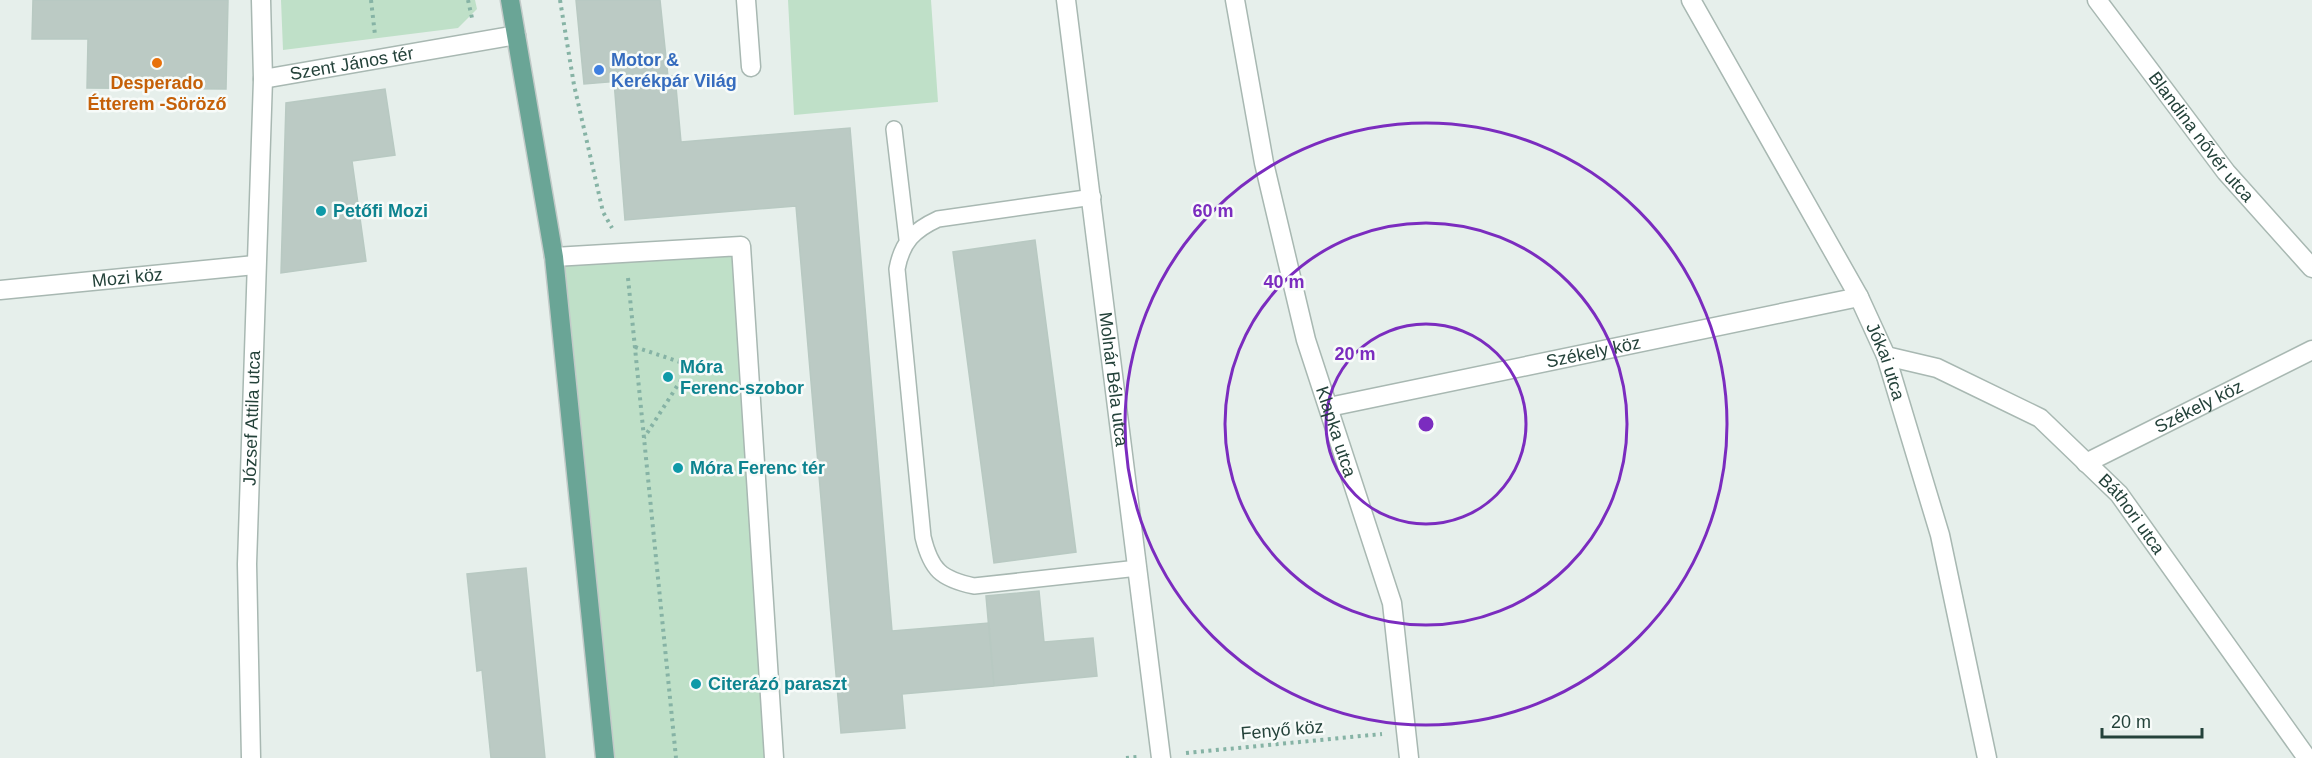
<svg xmlns="http://www.w3.org/2000/svg" width="2312" height="758" viewBox="0 0 2312 758" font-family="Arial,sans-serif">
<style>
.green{fill:#bfe0c8}
.building{fill:#bbcac4;stroke:#b8c9c2;stroke-width:1.5}
.lines{fill:none;stroke-linecap:round;stroke-linejoin:round}
.service-casing{stroke:#a8b8b2;stroke-width:18}
.minor-casing{stroke:#a8b8b2;stroke-width:21}
.primary-casing{stroke:#c2cac8;stroke-width:21}
.path{stroke:#86b3a5;stroke-width:4;stroke-dasharray:3 4.5;stroke-linecap:butt}
.service{stroke:#fff;stroke-width:15}
.minor{stroke:#fff;stroke-width:18}
.primary{stroke:#6aa596;stroke-width:18}
.ring{fill:none;stroke:#7b2cbf;stroke-width:3}
.food-dot{fill:#e8710a;stroke:#f7fbf9;stroke-width:2}
.shop-dot{fill:#3f7fe0;stroke:#f7fbf9;stroke-width:2}
.culture-dot{fill:#0f9aa8;stroke:#f7fbf9;stroke-width:2}
.labels{text-anchor:middle;stroke-width:5;stroke-linejoin:round;paint-order:stroke}
.shop-label{font-size:18px;font-weight:bold;fill:#366cbe;stroke:#f7fbf9;text-anchor:start}
.street-label{font-size:18px;fill:#24423a;stroke:#f7fbf9}
.food-label{font-size:18px;font-weight:bold;fill:#c56008;stroke:#f7fbf9}
.culture-label{font-size:18px;font-weight:bold;fill:#0d838f;stroke:#f7fbf9;text-anchor:start}
.centre{fill:#7b2cbf;stroke:#f7fbf9;stroke-width:3}
.ring-label{font-size:18px;text-anchor:middle;font-weight:bold;fill:#7b2cbf;stroke:#f7fbf9;stroke-width:5;stroke-linejoin:round;paint-order:stroke}
</style>
<rect width="100%" height="100%" fill="#e6efeb"/>
<path class="green" d="M281 0H475L477 9 458 28 283 50Z
M788 0H931L938 102 794 115Z
M741 246 773 758H609L554 257Z"/>
<path class="building" d="M33 0H228L226 89 87 88 88 39H32Z
M576 0H660L668 77 584 84Z
M675 76 681 142 850 128 892 631 989 623 994 686 902 694 905 728 841 733 796 206 625 220 614 81Z
M385 89 395 155 352 161 366 261 281 273 286 103Z
M1035 240 1076 552 994 563 953 252Z
M526 568 545 758H491L482 670 477 671 467 574Z
M1039 591 1044 642 1093 638 1097 676 994 686 986 596Z"/>
<g class="lines">
<defs>
<path id="service" d="M894 129 907 239
M1093 197 938 219C914 230 902 242 897 269L923 537C931 570 941 579 974 586L1138 568"/>
<g id="minor">
<path d="M746 0 751 67"/>
<path id="s1" d="M1066 0 1161 758"/>
<path id="s2" d="M1235 0 1264 163 1306 340 1392 603 1409 758"/>
<path id="s3" d="M1691 0 1859 297 1886 356 1940 535 1987 758"/>
<path id="s4" d="M2097 0 2226 172 2312 268"/>
<path id="s5" d="M263 79 516 35"/>
<path d="M554 257 741 246 774 758"/>
<path id="s6" d="M0 290 255 265"/>
<path id="s7" d="M1886 356 1937 368 2040 418 2119 494 2307 758"/>
<path id="s8" d="M1329 407 1859 297"/>
<path id="s9" d="M2086 463 2312 350"/>
<path id="s10" d="M251 758 247 564 263 79 261 0"/>
</g>
<path id="primary" d="M510 0 554 257 605 758"/>
</defs>
<use href="#service" class="service-casing"/>
<use href="#minor" class="minor-casing"/>
<use href="#primary" class="primary-casing"/>
<path class="path" d="M371 0 375 35
M468 0 472 18
M560 0 574 85 603 212 612 228
M628 278 676 758
M635 347 683 363 681 380 644 438
M683 373 724 368
M1186 753 1382 734
M1126 758 1137 757"/>
<use href="#service" class="service"/>
<use href="#minor" class="minor"/>
<use href="#primary" class="primary"/>
</g>
<g class="ring">
<circle cx="1426" cy="424" r="100"/>
<circle cx="1426" cy="424" r="201"/>
<circle cx="1426" cy="424" r="301"/>
</g>
<circle class="food-dot" cx="157" cy="63" r="6"/>
<circle class="shop-dot" cx="599" cy="70" r="6"/>
<g class="culture-dot">
<circle cx="321" cy="211" r="6"/>
<circle cx="668" cy="377" r="6"/>
<circle cx="678" cy="468" r="6"/>
<circle cx="696" cy="684" r="6"/>
</g>
<g class="labels">
<g class="shop-label">
<text x="611" y="66">Motor &amp;<tspan x="611" dy="21">Kerékpár Világ</tspan></text>
</g>
<g class="street-label">
<text dy="6" stroke="none"><textPath href="#s5" startOffset="90">Szent János tér</textPath></text>
<text dy="6" stroke="none"><textPath href="#s4" startOffset="172">Blandina nővér utca</textPath></text>
<text dy="6" stroke="none"><textPath href="#s6" startOffset="128">Mozi köz</textPath></text>
<text dy="6" stroke="none"><textPath href="#s8" startOffset="270">Székely köz</textPath></text>
<text dy="6" stroke="none"><textPath href="#s3" startOffset="411">Jókai utca</textPath></text>
<text dy="6" stroke="none"><textPath href="#s1" startOffset="382">Molnár Béla utca</textPath></text>
<text dy="6" stroke="none"><textPath href="#s9" startOffset="126">Székely köz</textPath></text>
<text dy="6" stroke="none"><textPath href="#s10" startOffset="340">József Attila utca</textPath></text>
<text dy="6" stroke="none"><textPath href="#s2" startOffset="444">Klapka utca</textPath></text>
<text dy="6" stroke="none"><textPath href="#s7" startOffset="300">Báthori utca</textPath></text>
<text transform="translate(1282 730) rotate(-5)" y="6">Fenyő köz</text>
</g>
<g class="food-label">
<text x="157" y="89">Desperado<tspan x="157" dy="21">Étterem -Söröző</tspan></text>
</g>
<g class="culture-label">
<text x="333" y="217">Petőfi Mozi</text>
<text x="680" y="373">Móra<tspan x="680" dy="21">Ferenc-szobor</tspan></text>
<text x="690" y="474">Móra Ferenc tér</text>
<text x="708" y="690">Citerázó paraszt</text>
</g>
</g>
<circle cx="1426" cy="424" r="9" class="centre"/>
<g class="ring-label">
<text x="1213" y="217">60 m</text>
<text x="1284" y="288">40 m</text>
<text x="1355" y="360">20 m</text>
</g>
<path d="M2102 728v9h100v-9" fill="none" stroke="#24423a" stroke-width="3"/>
<text x="2111" y="728" font-size="18" fill="#24423a" stroke="#f7fbf9" stroke-width="4.5" paint-order="stroke">20 m</text>
</svg>
